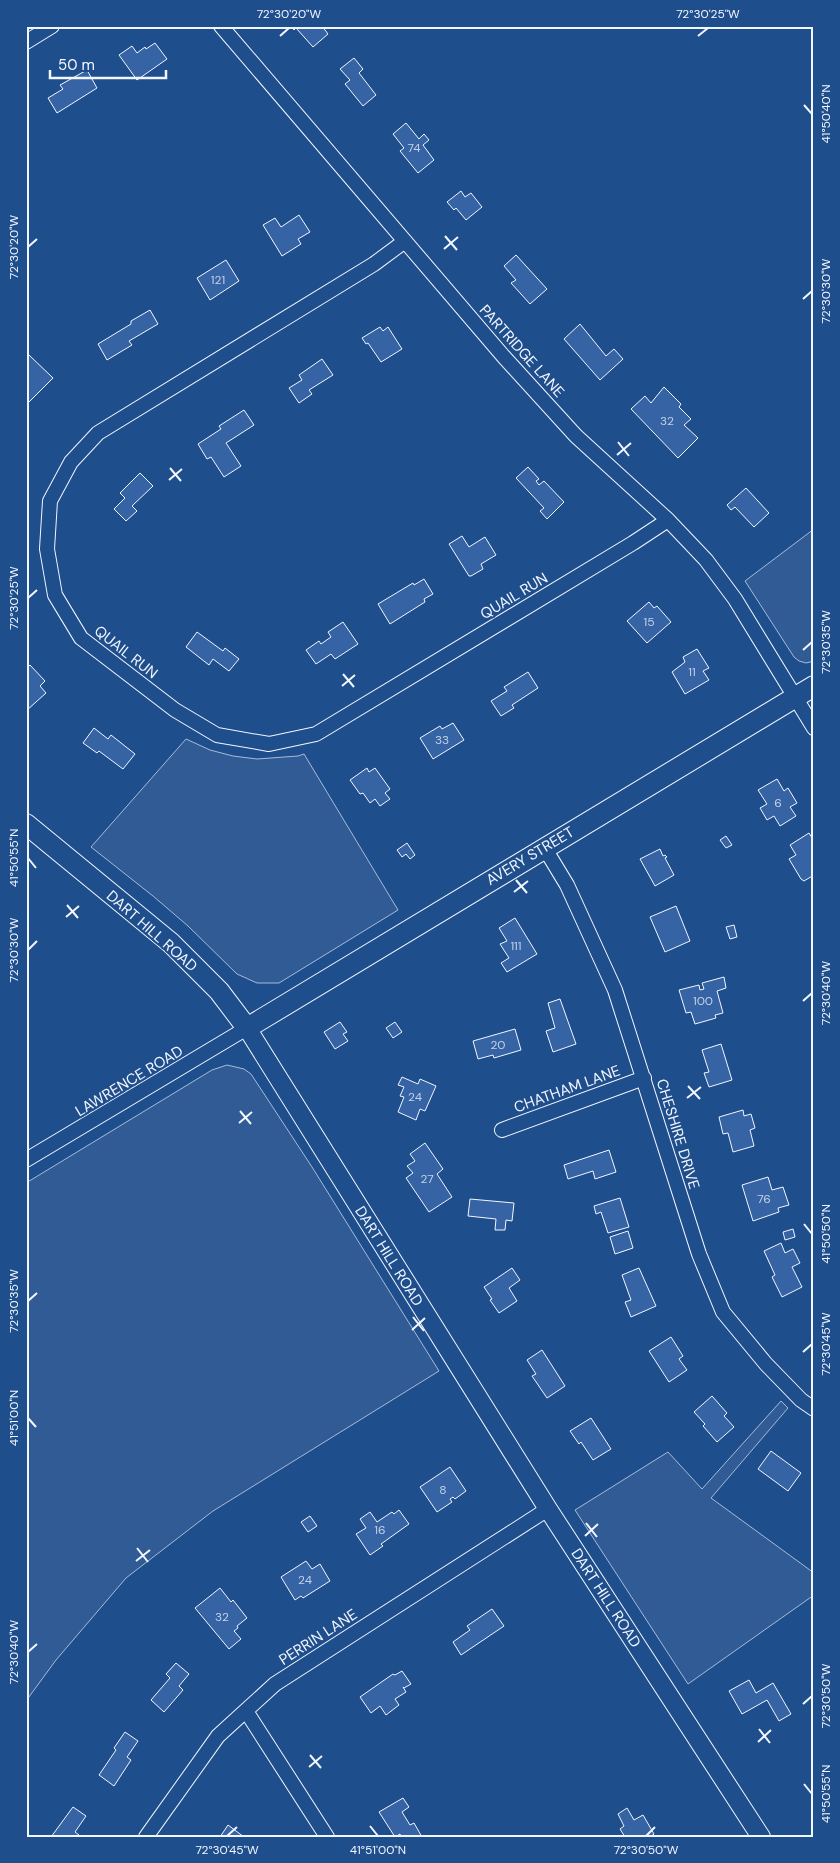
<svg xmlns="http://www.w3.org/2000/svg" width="840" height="1863" viewBox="0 0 840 1863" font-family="'DM Sans',sans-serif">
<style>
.built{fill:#305b95;stroke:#a8bbd7}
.building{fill:#3563a3;stroke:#f2f6ff}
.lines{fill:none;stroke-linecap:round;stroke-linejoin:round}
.minor-casing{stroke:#f2f6ff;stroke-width:16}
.tertiary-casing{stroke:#f2f6ff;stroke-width:20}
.secondary-casing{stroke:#f2f6ff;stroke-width:22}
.minor{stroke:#1f4e8c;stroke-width:14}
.tertiary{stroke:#1f4e8c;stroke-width:18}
.secondary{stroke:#1f4e8c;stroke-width:20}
.ticks{fill:none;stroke:#f2f6ff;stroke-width:2}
.labels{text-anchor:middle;stroke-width:4;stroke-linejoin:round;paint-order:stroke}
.number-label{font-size:12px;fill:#c3d1e8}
.street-label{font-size:15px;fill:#f2f6ff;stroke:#1f4e8c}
.neatline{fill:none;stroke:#f2f6ff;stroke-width:2}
.ticks-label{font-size:12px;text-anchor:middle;fill:#f2f6ff}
</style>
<rect width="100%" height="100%" fill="#1f4e8c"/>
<path class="built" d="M814 529V661L806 663 799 661 794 657 745 581Z
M186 739 210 750 233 756 257 759 298 756 304 754 398 910 279 983H257L237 974 188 926 153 896 91 847Z
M227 1065 244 1069 251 1074 312 1167 439 1371 213 1511 126 1578 56 1660 26 1701V1183L212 1070Z
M781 1401 788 1408 711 1498 814 1573V1595L688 1684 575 1510 668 1452 702 1489Z"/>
<path class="building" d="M291 26H322L328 34 313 47 296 28 294 30Z
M155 43 167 59 137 80 119 55 132 46 137 53 145 47 146 49Z
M354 58 363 69 359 73 376 95 363 106 345 84 350 80 340 69Z
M87 70 97 88 57 113 48 98 63 89 60 85Z
M406 123 419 139 424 134 429 140 423 145 434 160 418 173 400 151 404 148 393 134Z
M461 191 465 197 471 193 482 207 466 220 456 208 454 210 447 202Z
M299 215 310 232 298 239 301 244 282 256 263 225 275 218 281 227Z
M516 255 547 289 530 304 511 283 516 280 504 266Z
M226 260 239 281 210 300 197 278Z
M150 310 158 324 129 341 132 345 107 360 98 344 131 324V321Z
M580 324 606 356 614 349 623 359 600 380 564 339Z
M380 327 383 331 388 327 402 349 381 362 368 343 366 344 362 338Z
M29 355 53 378 26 405V373L28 371 26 370V358Z
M322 359 333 375 309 390 312 394 299 403 289 388 302 380 299 375Z
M664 387 681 404 679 407 691 419 684 425 698 438 678 458 631 409 645 396 651 403Z
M244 410 254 425 226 443 241 466 224 477 211 457 207 459 198 444 221 429 219 426Z
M528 467 539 479 536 481 539 485 544 481 564 502 547 519 540 511 544 508 516 478Z
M140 473 153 486 132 506 137 511 126 521 114 509 125 498 120 493Z
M746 488 769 513 754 527 735 507 731 510 727 505Z
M462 536 469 547 485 537 496 555 481 564 483 569 471 576H469L449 544Z
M424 579 433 594 424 599 425 602 390 624 378 604 413 583 414 585Z
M649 602 654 608 657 606 671 622 647 643 627 621Z
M343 622 358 644 335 659 331 654 316 664 306 650 319 641 321 644 331 637 328 632Z
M197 632 223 651 225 648 239 659 229 671 213 659 209 665 186 647Z
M697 649 709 668 703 671 709 680 685 694 672 672 685 662 683 657Z
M30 665 45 681 40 686 46 693 26 711V669Z
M528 672 538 688 512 705 514 708 501 716 491 701 507 691 504 687Z
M453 723 464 740 433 759 420 738 440 726 442 729Z
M94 728 108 739 111 735 135 754 123 769 99 751 97 753 83 743Z
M367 768 369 772 375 768 390 789 385 793 390 799 380 806 375 799 370 803 363 793 360 794 350 780Z
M777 779 784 791 788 788 797 803 790 807 796 816 780 826 774 816 767 820 760 808 767 804 758 790Z
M809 833 814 841V875L804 881 801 879 789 859 796 855 790 845Z
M726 836 732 845 726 848 720 840Z
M407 843 415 855 410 859 406 854 402 857 397 850Z
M660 849 663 856 665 855 667 857 665 858 674 875 655 886 640 859Z
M676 906 690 941 665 952 650 917Z
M515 918 537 954 507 972 501 963 509 958 500 944 507 941 499 928Z
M734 925 737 937 730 939 726 927Z
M724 977 726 988 717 991 723 1013 715 1015 716 1018 695 1024 691 1012 686 1013 679 990 699 985 700 990 704 989 702 983Z
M560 999 576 1044 553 1052 546 1031 555 1028 548 1003Z
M340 1022 347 1032 343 1034 348 1041 335 1049 324 1032Z
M395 1022 402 1032 393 1038 386 1028Z
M515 1029 521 1050 494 1058 493 1055 478 1059 473 1041Z
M721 1044 732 1080 709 1087 704 1073 709 1072 702 1050Z
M402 1077 418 1084 420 1079 436 1086 425 1111 420 1109 416 1120 398 1112 404 1097 400 1096 404 1087 398 1085Z
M743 1110 744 1116 751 1114 755 1128 750 1130 754 1146 733 1152 728 1133 723 1134 719 1117Z
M425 1143 443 1169 437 1174 452 1197 429 1212 406 1178 413 1173 407 1166 415 1161 410 1154Z
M609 1150 616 1172 595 1179 593 1171 568 1179 564 1165Z
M768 1177 772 1190 783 1187 789 1205 778 1208 779 1212 753 1221 742 1185Z
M620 1198 629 1227 608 1233 601 1212 596 1214 594 1206Z
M470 1199 514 1203 512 1221 506 1220 505 1230H495L496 1219 468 1216Z
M793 1229 795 1237 785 1240 783 1232Z
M628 1231 633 1248 615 1254 610 1237Z
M781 1243 785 1253 793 1249 800 1263 792 1267 802 1287 782 1297 772 1277 775 1275 764 1251Z
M512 1268 520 1280 509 1288 517 1301 499 1313 490 1300 492 1299 484 1287Z
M639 1268 656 1306 631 1317 625 1302 631 1300 622 1275Z
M671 1337 683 1356 679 1359 687 1370 669 1382 649 1351Z
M542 1350 565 1386 547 1398 532 1376 536 1374 527 1360Z
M712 1396 727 1413 724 1416 734 1427 717 1442 703 1426 705 1424 694 1412Z
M591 1418 611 1449 593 1460 581 1442 579 1444 570 1431Z
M771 1451 801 1473 788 1491 758 1469Z
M450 1467 466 1491 455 1499 453 1497 450 1499 452 1502 437 1512 420 1487Z
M399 1510 409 1524 381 1544 383 1546 370 1555 356 1534 366 1528 360 1519 370 1512 377 1522 392 1512 394 1514Z
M310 1516 317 1526 308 1532 301 1522Z
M306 1561 312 1569 320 1564 330 1581 303 1598 301 1596 295 1600 281 1577Z
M220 1588 231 1602 233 1600 247 1618 237 1626 238 1628 234 1631 241 1639 229 1649 195 1608Z
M492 1609 504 1626 461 1655 453 1642 470 1630 467 1626Z
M176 1663 189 1674 179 1686 183 1690 164 1712 151 1700 170 1678 166 1674Z
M402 1671 411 1684 404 1688 403 1687 406 1692 395 1699 399 1705 386 1715 380 1706 371 1713 360 1697 393 1674 395 1675Z
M749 1680 756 1693 773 1683 791 1714 779 1721 767 1700 742 1714 729 1691Z
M125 1732 138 1741 127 1757 131 1760 114 1786 99 1775 116 1750 114 1748Z
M403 1798 409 1807 402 1812 410 1825 414 1823 422 1837H401L400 1834 395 1837 379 1812Z
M73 1807 86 1816 75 1832 79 1835 78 1837H51Z
M627 1808 634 1820 643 1815 654 1834 650 1837H625L620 1829 624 1826 618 1814Z
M228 1825 244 1837H220Z"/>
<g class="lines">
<defs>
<path id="minor" d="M221 26 504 357 576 436 668 520 706 560 735 599 814 728
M26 42 52 26
M405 241 374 264 98 433 71 462 50 501 47 549 55 595 81 638 175 710 217 735 269 744 316 734 633 543 668 520
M544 847 567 885 615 990 699 1254 723 1312 766 1364 801 1400 814 1409
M502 1130 644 1078
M26 1160 247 1028
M246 1711 327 1837
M146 1837 218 1736 275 1684 548 1509"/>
<path id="tertiary" d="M247 1028 548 1509 761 1837"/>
<path id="secondary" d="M26 824 171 943 219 991 247 1028 814 686"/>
</defs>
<use href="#minor" class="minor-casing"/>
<use href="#tertiary" class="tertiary-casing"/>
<use href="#secondary" class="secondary-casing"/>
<use href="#minor" class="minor"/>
<use href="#tertiary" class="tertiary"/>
<use href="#secondary" class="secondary"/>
</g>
<path class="ticks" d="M280 36 289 28M698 36 708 28M804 105 812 114M445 236 457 250M28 247 37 239M444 249 458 237M803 299 812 291M618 442 629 456M617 455 631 443M170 468 181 481M169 480 182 469M28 598 37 590M803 650 812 642M343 674 354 687M342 686 355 675M28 858 36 868M516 880 527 893M514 892 528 881M67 905 78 918M66 917 79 906M28 950 37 941M803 1001 812 993M688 1086 700 1099M687 1098 701 1087M240 1111 251 1124M239 1123 252 1112M804 1224 812 1234M28 1301 37 1293M413 1317 424 1331M412 1330 425 1318M803 1352 812 1344M28 1418 36 1427M586 1523 597 1537M585 1536 598 1524M137 1548 148 1562M136 1561 150 1550M28 1652 37 1644M803 1704 812 1696M759 1729 770 1743M758 1742 771 1730M310 1755 321 1768M309 1767 322 1756M804 1784 812 1794M370 1826 378 1836M227 1836 237 1827M646 1836 655 1827"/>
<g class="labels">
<g class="number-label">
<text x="414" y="152">74</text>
<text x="218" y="284">121</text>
<text x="667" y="425">32</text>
<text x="649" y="626">15</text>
<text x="692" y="676">11</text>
<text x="442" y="744">33</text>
<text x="778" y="807">6</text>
<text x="516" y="950">111</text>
<text x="703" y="1005">100</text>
<text x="498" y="1049">20</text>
<text x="415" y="1101">24</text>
<text x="427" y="1183">27</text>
<text x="764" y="1203">76</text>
<text x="443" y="1494">8</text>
<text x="380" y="1534">16</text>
<text x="305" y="1584">24</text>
<text x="222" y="1621">32</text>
</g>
<g class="street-label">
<text transform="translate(522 351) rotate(48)" y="5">PARTRIDGE LANE</text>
<text transform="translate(514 596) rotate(-31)" y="5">QUAIL RUN</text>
<text transform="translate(126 652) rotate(38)" y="5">QUAIL RUN</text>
<text transform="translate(530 856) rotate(-31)" y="5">AVERY STREET</text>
<text transform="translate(152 931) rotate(41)" y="5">DART HILL ROAD</text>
<text transform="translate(129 1081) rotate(-31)" y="5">LAWRENCE ROAD</text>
<text transform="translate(567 1089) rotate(-20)" y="5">CHATHAM LANE</text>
<text transform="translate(678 1134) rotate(73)" y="5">CHESHIRE DRIVE</text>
<text transform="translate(389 1256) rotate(58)" y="5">DART HILL ROAD</text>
<text transform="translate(606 1598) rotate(57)" y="5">DART HILL ROAD</text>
<text transform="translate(318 1637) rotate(-33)" y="5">PERRIN LANE</text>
</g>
</g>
<rect width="840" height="1863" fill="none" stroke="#1f4e8c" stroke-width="55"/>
<path d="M50 70v8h116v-8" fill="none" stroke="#f2f6ff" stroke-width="2.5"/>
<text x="58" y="70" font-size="15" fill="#f2f6ff" stroke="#1f4e8c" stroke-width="4" paint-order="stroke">50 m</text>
<rect x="28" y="28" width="784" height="1808" class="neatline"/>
<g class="ticks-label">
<text x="289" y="18">72°30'20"W</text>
<text x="708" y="18">72°30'25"W</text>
<text transform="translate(826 114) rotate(-90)" y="4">41°50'40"N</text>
<text transform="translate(14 247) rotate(-90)" y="4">72°30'20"W</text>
<text transform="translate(826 291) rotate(-90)" y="4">72°30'30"W</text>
<text transform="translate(14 598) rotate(-90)" y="4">72°30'25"W</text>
<text transform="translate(826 642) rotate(-90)" y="4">72°30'35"W</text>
<text transform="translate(14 858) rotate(-90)" y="4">41°50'55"N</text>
<text transform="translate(14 950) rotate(-90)" y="4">72°30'30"W</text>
<text transform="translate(826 993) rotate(-90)" y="4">72°30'40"W</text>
<text transform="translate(826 1234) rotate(-90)" y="4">41°50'50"N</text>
<text transform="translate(14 1301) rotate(-90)" y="4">72°30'35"W</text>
<text transform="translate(826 1344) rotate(-90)" y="4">72°30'45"W</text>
<text transform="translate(14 1418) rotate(-90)" y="4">41°51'00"N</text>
<text transform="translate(14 1652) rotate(-90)" y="4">72°30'40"W</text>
<text transform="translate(826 1696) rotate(-90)" y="4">72°30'50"W</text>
<text transform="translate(826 1794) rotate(-90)" y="4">41°50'55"N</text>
<text x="227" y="1854">72°30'45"W</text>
<text x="378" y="1854">41°51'00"N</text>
<text x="646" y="1854">72°30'50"W</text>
</g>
</svg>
